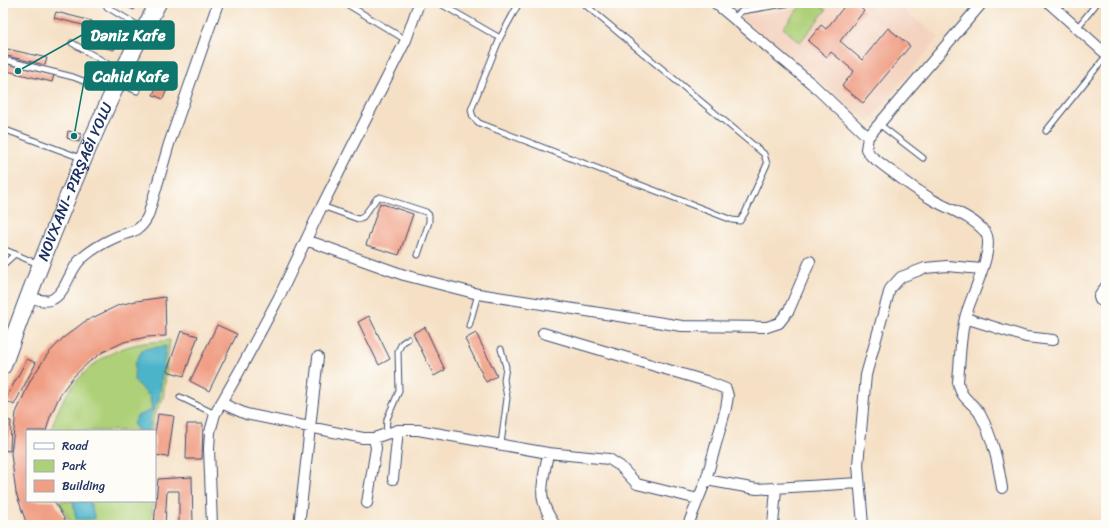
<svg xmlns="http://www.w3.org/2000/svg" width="1109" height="528" viewBox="0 0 1109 528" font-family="Sriracha,sans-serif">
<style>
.built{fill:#f4d3c0}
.green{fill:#aed078;stroke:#64806b}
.water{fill:#4bb4c9;stroke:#337294}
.building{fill:#f09e84}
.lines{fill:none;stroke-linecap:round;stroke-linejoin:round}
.lane-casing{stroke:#3c4a6d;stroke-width:7}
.street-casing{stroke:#3c4a6d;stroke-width:12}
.primary-casing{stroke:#3c4a6d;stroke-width:18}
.lane{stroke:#fff;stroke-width:5}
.street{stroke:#fff;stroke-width:10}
.primary{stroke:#fff;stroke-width:16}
.labels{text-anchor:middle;stroke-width:4;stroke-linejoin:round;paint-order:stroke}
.street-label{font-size:15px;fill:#1b2f5e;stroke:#fdfcf7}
.leader{fill:none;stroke:#0f766e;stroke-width:1.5}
.callout-dot{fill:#0f766e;stroke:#fdfcf7;stroke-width:1.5}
.callout{fill:#0f766e;stroke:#0f766e;stroke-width:1.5}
.callout-label{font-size:16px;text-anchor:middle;font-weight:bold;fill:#fff}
</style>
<rect width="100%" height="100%" fill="#fdfcf7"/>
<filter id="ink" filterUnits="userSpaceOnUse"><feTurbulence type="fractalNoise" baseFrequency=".025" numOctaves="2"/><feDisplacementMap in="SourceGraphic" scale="8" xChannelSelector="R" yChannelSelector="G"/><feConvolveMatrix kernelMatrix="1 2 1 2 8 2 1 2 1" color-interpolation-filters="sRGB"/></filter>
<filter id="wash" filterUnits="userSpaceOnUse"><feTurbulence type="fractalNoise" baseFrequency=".012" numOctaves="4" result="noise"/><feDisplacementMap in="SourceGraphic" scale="16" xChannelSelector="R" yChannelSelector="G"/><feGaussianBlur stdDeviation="0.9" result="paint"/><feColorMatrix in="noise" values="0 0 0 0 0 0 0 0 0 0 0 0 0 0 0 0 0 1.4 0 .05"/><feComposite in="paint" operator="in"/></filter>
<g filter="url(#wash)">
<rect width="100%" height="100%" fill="#f5e0c5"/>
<path class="built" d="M797 3H895L939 37 869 122 739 16 792 9Z"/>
<path class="green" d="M803 3H818L826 10 800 42 783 28Z
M170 340 163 399 154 416 152 431H51C61 391 91 357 130 346 143 342 157 342 170 340Z
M59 501H153L151 525 70 522Z"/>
<path class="water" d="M166 346 159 399 151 415 149 431H139L133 424 137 416 152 410 150 397 134 380 135 363 143 349Z
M73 501H90L95 519H76Z"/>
<g id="blocks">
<path class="building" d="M119 3H137L134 10Z
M847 3H855L864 11 840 41 862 60 888 28 910 46 863 103 842 86 854 71 831 52 827 57 808 41 821 25 826 29Z
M56 12 92 21 91 27 54 18Z
M94 26 119 31 114 50 90 44Z
M3 48 47 58 45 65 3 55Z
M3 63 54 75 52 82 3 70Z
M160 77 170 82 163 99 153 95Z
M68 131 81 134 79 142 67 138Z
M380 203 413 214 399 255 366 245Z
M165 297 166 336 146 337 124 342 103 352 89 362 73 377 61 393 50 417 46 431H27V501H54L68 525H27L16 493 11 454 16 413 30 381 47 355 63 338 84 322 119 305 136 301Z
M369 316 390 359 379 365 358 322Z
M217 325 237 334 209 391 190 381Z
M425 327 445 370 434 376 413 333Z
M181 331 198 336 184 376 167 371Z
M476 333 497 376 486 382 465 339Z
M27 359 36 363 14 405 5 400Z
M158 414 174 416 168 457 155 455V433Z
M3 420 11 421 10 451 3 450Z
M187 424H203L202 459H186Z
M192 477 193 525H179V491H167L165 525H154L158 479Z"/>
</g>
</g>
<g filter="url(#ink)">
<use href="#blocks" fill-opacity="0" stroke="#3c4a6d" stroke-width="1"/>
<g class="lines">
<defs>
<path id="lane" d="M345 3 406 40
M439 3 500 38
M519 3 500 38 471 110 473 117 479 123 732 220 740 221 745 213 767 164 764 154 583 3
M107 7 142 28
M733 18 742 11 791 3
M1077 28 1097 3
M72 43 120 71
M9 61 73 77 112 92
M120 84 137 91
M879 124 923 158
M3 129 81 158
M1046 131 1106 56
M322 206 358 219 363 217 377 198 380 197 426 212 429 215V222L418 255
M3 249 38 264
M3 265 15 254
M469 326 478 294
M501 349 506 367 504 380 507 398 501 444
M180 397 215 414
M386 434 387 419 399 391 398 351 402 343 408 339"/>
<path id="street" d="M715 3 812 84 868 137
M982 3 868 137 866 149 871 156C891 171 911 187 933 200 950 210 972 216 985 232 997 247 969 300 965 318 960 339 960 361 958 382 961 400 972 401 980 414 993 438 998 462 1002 488
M1049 3 1106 54
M306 240 404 275 478 294 682 326 767 327 779 323 789 310 810 261
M1106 286 1099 297 1100 300 1106 303
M29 297C37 299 45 303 53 299 67 291 69 270 81 259 90 251 103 243 114 238 131 230 138 235 148 216L169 144 218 3
M965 318 1026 337 1053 340
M543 333 706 381 726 389 728 396 726 408 706 480 688 525
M221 403 246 414 363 438H374L398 430H418L548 453 609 459 620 466 637 484 698 499
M548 453C543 484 535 497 555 525
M393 479 398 430
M706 480 757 489 859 483
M367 503 376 448 374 438
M212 525 209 449 210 432 215 414 240 370 279 297 322 206 406 40 419 3
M299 525 318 357
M773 525 776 489
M863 525 858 465 866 375 890 289 901 277 925 268 947 266 982 269"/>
<g id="primary">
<path id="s1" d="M3 366C37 271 74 176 117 84 129 57 144 30 158 3"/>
</g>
</defs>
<use href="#lane" class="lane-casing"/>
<use href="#street" class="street-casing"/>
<use href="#primary" class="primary-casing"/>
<use href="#lane" class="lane"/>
<use href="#street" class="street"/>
<use href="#primary" class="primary"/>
</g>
</g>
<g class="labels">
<g class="street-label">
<text dy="5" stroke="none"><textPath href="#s1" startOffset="198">NOVXANI- PIRŞAĞI YOLU</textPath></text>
</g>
</g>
<path class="leader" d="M18 71L82 35M74 136L85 76"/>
<g class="callout-dot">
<circle cx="18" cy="71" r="4"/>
<circle cx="74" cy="136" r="4"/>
</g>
<g class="callout">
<rect x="82" y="21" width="92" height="28" rx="4"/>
<rect x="85" y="62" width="92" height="28" rx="4"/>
</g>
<g class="callout-label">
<text x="128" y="41">Dəniz Kafe</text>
<text x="131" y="82">Cahid Kafe</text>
</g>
<rect width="1109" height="528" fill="none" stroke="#fdfcf7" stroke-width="16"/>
<rect x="26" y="430" width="130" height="72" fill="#fdfcf7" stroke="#a3aaba"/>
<rect x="34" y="443" width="20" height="6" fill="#ffffff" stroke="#a3aaba"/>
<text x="62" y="450" font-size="12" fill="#1b2f5e">Road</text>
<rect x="34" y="460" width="20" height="12" fill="#aed078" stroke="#a3aaba"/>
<text x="62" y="470" font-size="12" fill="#1b2f5e">Park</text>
<rect x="34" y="480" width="20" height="12" fill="#f09e84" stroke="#a3aaba"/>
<text x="62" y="490" font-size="12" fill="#1b2f5e">Building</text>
</svg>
